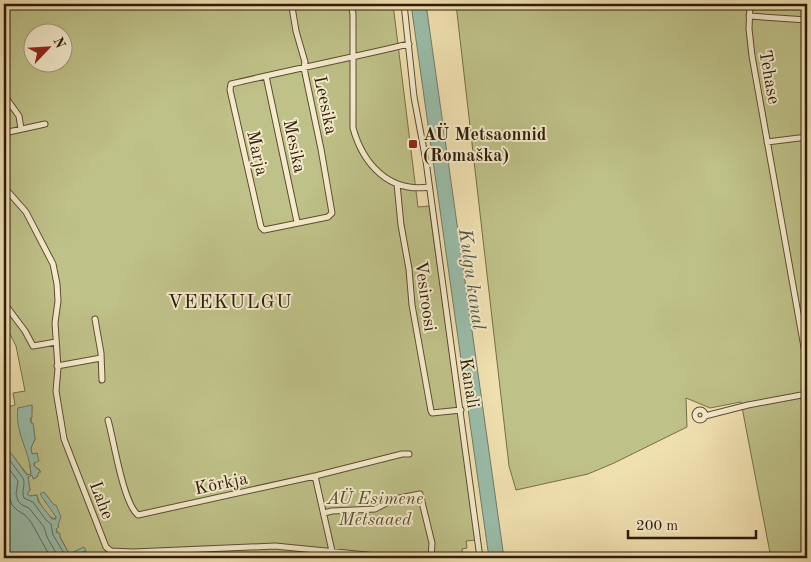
<svg xmlns="http://www.w3.org/2000/svg" width="811" height="562" viewBox="0 0 811 562" font-family="'Old Standard TT',serif">
<style>
.green{fill:#bec188;stroke:#756e48;fill-rule:evenodd}
.water{fill:#9abdaa;stroke:#6e7c69}
.lines{fill:none;stroke-linecap:round;stroke-linejoin:round}
.shore{stroke:#636c59;stroke-width:1}
.street-casing{stroke:#5d4c32;stroke-width:7}
.street{stroke:#f5ebcc;stroke-width:5}
.poi-dot{fill:#8f2418;stroke:#f5ebcc;stroke-width:2}
.labels{text-anchor:middle;stroke-width:4;stroke-linejoin:round;paint-order:stroke}
.street-label{font-size:18px;fill:#2c1b08;stroke:#f5ebcc}
.poi-label{font-size:18px;font-weight:bold;fill:#2c1b08;stroke:#f5ebcc;text-anchor:start}
.park-label{font-size:18px;font-style:italic;fill:#584d2e;stroke:#f5ebcc}
.water-label{font-size:19px;font-style:italic;fill:#525441;stroke:#f5ebcc}
.quarter-label{font-size:20px;letter-spacing:1px;fill:#2c1b08;stroke:#f5ebcc}
</style>
<rect width="100%" height="100%" fill="#f0e0b0"/>
<filter id="stains"><feTurbulence type="fractalNoise" baseFrequency=".004" numOctaves="4"/><feColorMatrix values="0 0 0 0 .2 0 0 0 0 .09 0 0 0 0 .02 0 0 0 .5 -.17"/></filter>
<radialGradient id="worn" r=".72"><stop offset=".6" stop-color="#630" stop-opacity="0"/><stop offset="1" stop-color="#630" stop-opacity=".3"/></radialGradient>
<path class="green" d="M4 4H393L418 207 429 206 476 540 466 541 467 548 462 549 463 558H72V556L85 551 84 548 69 554 56 529 58 525 54 506 44 492 45 502 48 504 56 517 55 519C47 517 39 504 37 495L30 496 27 494 30 490 28 477 32 475 34 479 37 477 40 470 34 466 37 453 32 454 31 448 35 439 33 424H31L32 406 18 408 20 432 28 453 31 474 28 475C19 465 14 455 4 446V429L10 426 6 412H4V408L15 405 13 393 25 391 16 346 4 322ZM32 32H62V62H32Z
M456 4H807V558H771L741 402 710 408 686 398 687 427 614 463 588 474 516 490 509 466Z"/>
<path class="water" d="M411 4H426L504 558H489Z
M32 405V418H30L31 423H33L35 439 31 448 32 454 37 453 39 461 34 463V466L41 472H39L37 477 33 479 32 475 28 477 30 490 27 494 30 496 37 495 38 501 52 519H56V517L40 494 44 492 54 505H56L61 517 58 525 59 527 56 529 57 533H60V537L69 554 84 547 86 551 72 556 73 558H4V446C14 455 19 465 27 475L31 474C30 451 14 431 18 408Z"/>
<g class="lines">
<path class="shore" d="M4 453 23 478C26 485 21 491 24 498L33 502 46 520 51 524 53 535 67 558
M4 462 18 481 16 494 18 501 22 505 29 508 44 527 47 537 59 558
M4 476 10 484 9 495 12 505 17 510 25 515 31 522 51 558"/>
<defs>
<path id="street" d="M289 4 292 7 296 31 305 62 304 68 321 149 332 213 328 217 264 230 261 227 230 90 231 84C290 70 350 58 409 44
M351 4 353 14V128C363 164 389 193 429 187
M404 4 414 97 426 161 480 558
M750 4 749 29 752 56 807 364
M749 16 807 20
M266 76 297 222
M4 95 19 116 21 129
M4 133 45 124
M767 142 807 137
M397 184 401 225 409 269 412 305 431 411 432 413 461 410
M4 187 26 212 53 264 57 284 58 301 55 323 58 368 56 391 64 439 106 547 111 551 133 552 275 546 397 558
M4 303 25 331 33 346 56 342
M95 319 101 353 102 380
M57 366 101 358
M695 415a5 5 0 1 1 10 0a5 5 0 1 1-10 0Z
M705 416 748 405 807 394
M108 420C114 441 123 503 138 515L315 476 402 454H409
M315 476 332 551
M324 513 332 511 375 509 394 499 420 494 432 543 431 558"/>
</defs>
<use href="#street" class="street-casing"/>
<use href="#street" class="street"/>
</g>
<rect class="poi-dot" x="408" y="139" width="10" height="10" rx="2.5"/>
<g class="labels">
<g class="street-label">
<text transform="translate(770 77) rotate(80)" y="6">Tehase</text>
<text transform="translate(326 105) rotate(78)" y="6">Leesika</text>
<text transform="translate(295 146) rotate(78)" y="6">Mesika</text>
<text transform="translate(258 153) rotate(77)" y="6">Marja</text>
<text transform="translate(426 296) rotate(82)" y="6">Vesiroosi</text>
<text transform="translate(470 383) rotate(81)" y="6">Kanali</text>
<text transform="translate(221 483) rotate(-12)" y="6">Kõrkja</text>
<text transform="translate(102 500) rotate(69)" y="6">Lahe</text>
</g>
<g class="poi-label">
<text x="423" y="140">AÜ Metsaonnid<tspan x="423" dy="21">(Romaška)</tspan></text>
</g>
<g class="park-label">
<text x="375" y="504">AÜ Esimene<tspan x="375" dy="21">Metsaaed</tspan></text>
</g>
<g class="water-label">
<text transform="translate(473 279) rotate(82)" y="7">Kulgu kanal</text>
</g>
<g class="quarter-label">
<text x="230" y="308">VEEKULGU</text>
</g>
</g>
<rect width="811" height="562" fill="none" stroke="#f0e0b0" stroke-width="20"/>
<rect x="5" y="5" width="801" height="552" fill="none" stroke="#2c1b08" stroke-width="2.5"/>
<rect x="10" y="10" width="791" height="542" fill="none" stroke="#2c1b08"/>
<g transform="translate(48 48) rotate(65)"><circle r="24" fill="#f5ebcc" stroke="#a5987e"/>
<path d="M0-4L9 19L0 12L-9 19Z" fill="#8f2418"/>
<text y="-8" font-size="14" font-weight="bold" text-anchor="middle" fill="#2c1b08">N</text>
</g>
<path d="M628 530v8h128v-8" fill="none" stroke="#2c1b08" stroke-width="2.5"/>
<text x="636" y="530" font-size="15" fill="#2c1b08" stroke="#f5ebcc" stroke-width="4" paint-order="stroke">200 m</text>
<rect width="100%" height="100%" filter="url(#stains)"/>
<rect width="100%" height="100%" fill="url(#worn)"/>
</svg>
